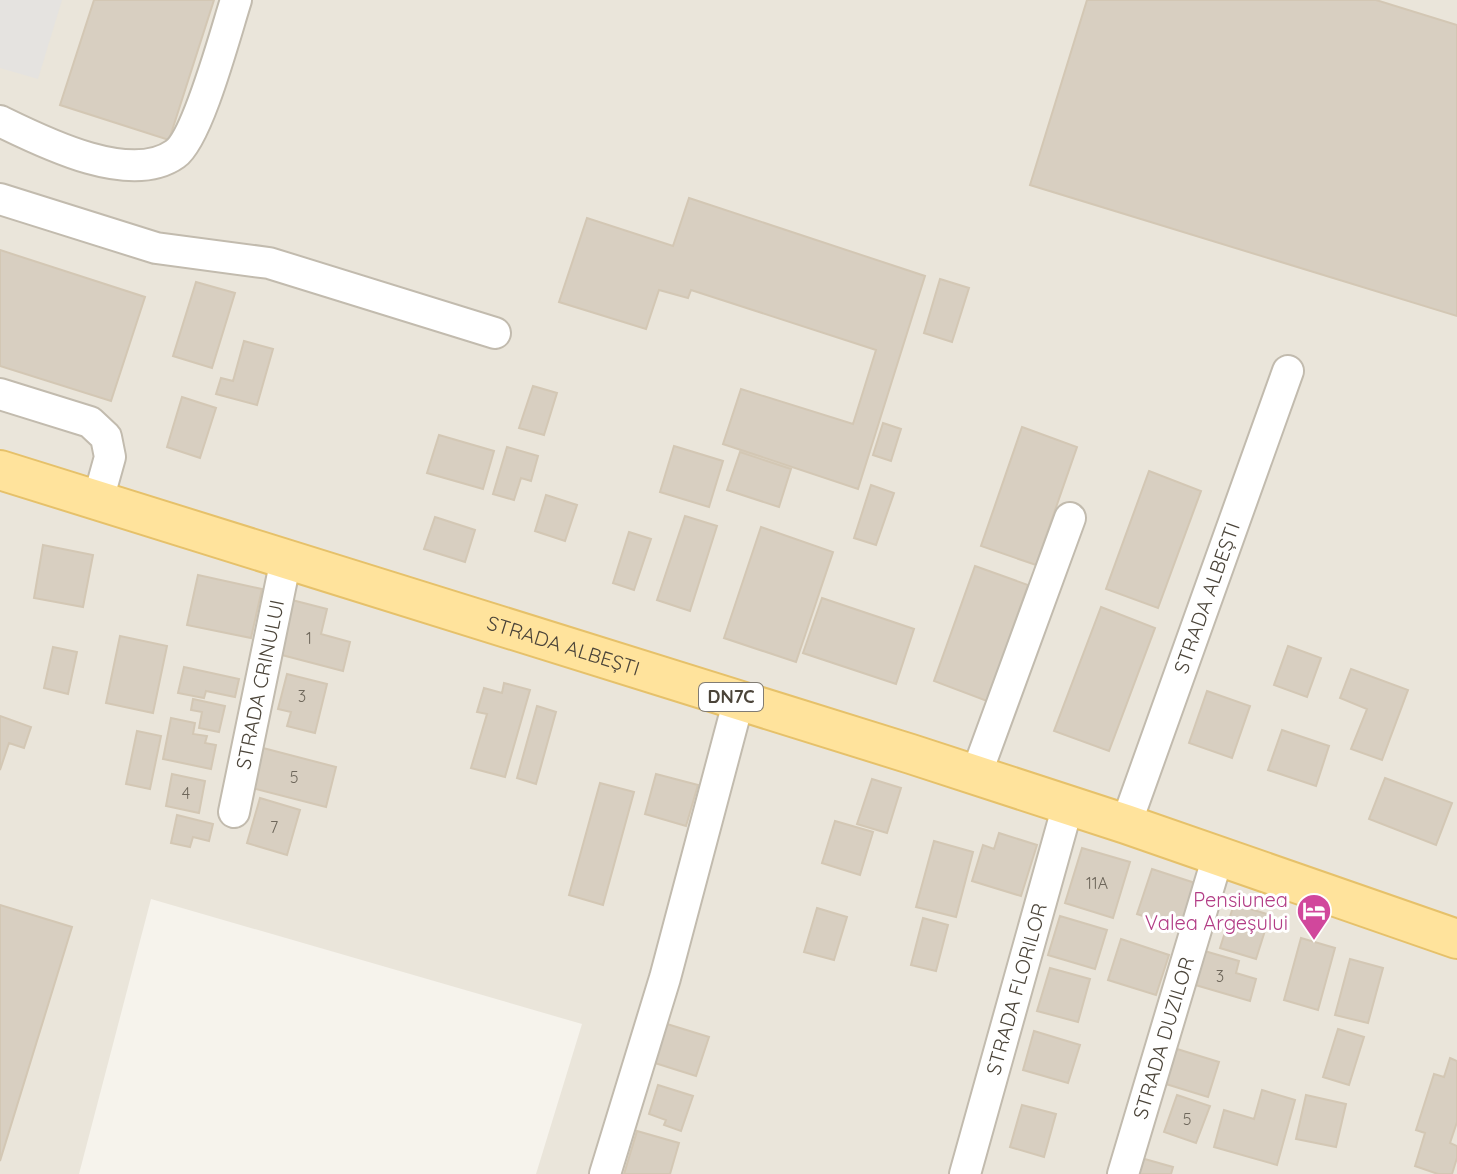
<svg xmlns="http://www.w3.org/2000/svg" width="1457" height="1174" viewBox="0 0 1457 1174" font-family="Quicksand,sans-serif">
<style>
.residential{fill:#eae5da}
.parking{fill:#e5e3e0}
.building{fill:#d8cfc1;stroke:#d3c7b4;stroke-width:2}
.lines{fill:none;stroke-linecap:round;stroke-linejoin:round}
.minor-casing{stroke:#c2bbae;stroke-width:34}
.major-casing{stroke:#e6c16a;stroke-width:42}
.minor{stroke:#fff;stroke-width:30}
.major{stroke:#ffe39c;stroke-width:38}
.labels{text-anchor:middle;stroke-width:6;stroke-linejoin:round;paint-order:stroke}
.number-label{font-size:16px;fill:#6e675b}
.shield{fill:#fff;stroke:#817c74;stroke-width:2}
.shield-label{font-size:18px;font-weight:bold;fill:#4b4439}
.street-label{font-size:20px;fill:#4b4439;stroke:#fff}
.hotel-label{font-size:20px;fill:#b23c85;stroke:#fff;text-anchor:end}
</style>
<rect width="100%" height="100%" fill="#f6f3ec"/>
<path class="residential" d="M0 0H1457V1174H536L582 1024 151 899 79 1174H0Z"/>
<path class="parking" d="M0 0H62L38 79 0 68Z"/>
<path class="building" d="M94 0H214L169 140 60 105Z
M1087 0H1376L1457 25V316L1030 185Z
M689 198 925 276 858 489 723 444 741 389 853 424 876 350 691 290 688 298 659 290 646 329 559 302 587 218 673 246Z
M0 250 145 297 111 401 0 366Z
M940 279 969 288 952 342 924 333Z
M196 282 235 293 212 368 173 356Z
M244 341 273 349 257 405 216 394 221 378 233 381Z
M533 386 557 393 544 435 519 428Z
M182 397 216 408 200 458 167 447Z
M883 423 901 429 891 461 873 455Z
M1022 427 1077 447 1036 565 981 546Z
M439 435 494 451 483 489 427 473Z
M674 446 723 461 709 507 660 492Z
M507 447 538 456 531 481 521 478 514 500 493 494Z
M740 452 791 469 779 507 727 490Z
M1149 471 1201 491 1158 608 1106 589Z
M871 485 894 493 876 545 854 538Z
M546 495 577 505 565 541 535 531Z
M685 516 717 526 690 611 657 600Z
M435 517 475 530 465 562 424 549Z
M761 527 833 552 796 662 724 638Z
M629 532 651 539 634 590 613 583Z
M43 545 93 555 83 607 34 598Z
M975 566 1028 585 987 701 934 681Z
M198 575 262 589 251 638 187 625Z
M822 598 914 629 896 684 803 653Z
M292 600 327 609 321 634 350 642 343 671 278 654Z
M1101 607 1155 628 1109 751 1054 731Z
M120 636 167 646 153 713 106 703Z
M1288 646 1321 658 1307 697 1274 685Z
M53 647 77 652 68 694 44 688Z
M184 667 239 679 235 697 206 691 204 698 178 693Z
M1351 669 1408 690 1382 760 1351 749 1367 709 1340 698Z
M287 674 327 684 315 733 287 726 291 712 278 709Z
M504 683 530 690 505 777 471 768 487 714 477 712 484 688 502 693Z
M1207 691 1250 706 1232 758 1189 743Z
M193 699 225 706 219 732 199 728 202 712 191 710Z
M537 706 556 712 536 784 517 778Z
M0 716 31 727 24 748 9 743 0 770Z
M171 718 195 723 193 734 207 736 205 743 216 745 211 769 163 759Z
M1282 730 1329 746 1316 786 1268 770Z
M137 731 161 736 150 789 126 784Z
M263 748 336 767 326 807 252 788Z
M172 774 205 781 199 813 166 806Z
M656 774 698 785 686 826 645 814Z
M1385 778 1452 803 1436 845 1369 819Z
M872 779 901 788 887 833 857 824Z
M600 783 634 792 603 905 569 895Z
M260 798 300 810 287 855 247 843Z
M177 815 213 824 209 841 193 837 190 847 171 843Z
M835 821 873 832 860 875 822 863Z
M999 833 1037 845 1021 896 972 881 983 845 994 849Z
M934 841 973 852 956 917 916 907Z
M1082 848 1130 862 1113 918 1065 903Z
M1152 869 1195 883 1181 928 1137 914Z
M1234 904 1270 915 1256 959 1220 948Z
M0 905 72 927 0 1161Z
M817 908 847 917 834 960 804 952Z
M1060 916 1107 930 1095 969 1048 955Z
M923 918 948 925 936 971 911 965Z
M1301 938 1335 948 1318 1010 1284 1000Z
M1121 939 1169 955 1156 995 1108 980Z
M1201 950 1239 961 1236 973 1256 979 1250 1001 1192 984Z
M1350 959 1383 968 1368 1023 1335 1015Z
M1050 968 1090 979 1078 1022 1037 1011Z
M667 1024 709 1037 696 1076 655 1063Z
M1338 1029 1364 1037 1349 1085 1323 1077Z
M1034 1031 1080 1045 1068 1083 1023 1070Z
M1177 1049 1219 1062 1208 1097 1166 1084Z
M1450 1058 1457 1061V1122L1450 1143 1457 1146V1158L1452 1174H1438L1415 1166 1425 1133 1416 1130 1434 1074 1444 1077Z
M658 1085 693 1096 681 1131 664 1125 666 1120 649 1114Z
M1262 1090 1295 1100 1277 1165 1214 1147 1224 1110 1254 1119Z
M1177 1095 1210 1106 1196 1143 1164 1132Z
M1306 1095 1346 1104 1336 1147 1296 1139Z
M1022 1105 1056 1114 1044 1157 1010 1147Z
M637 1131 679 1143 670 1174H624Z
M1141 1158 1173 1167 1171 1174H1136Z"/>
<g class="lines">
<defs>
<g id="minor">
<path d="M0 121C43 142 130 186 175 154 198 138 226 31 236 0"/>
<path d="M0 199 156 248 269 263 495 333"/>
<path d="M0 394 90 422 106 437 110 457 98 500"/>
<path d="M976 775 1070 518"/>
<path id="s1" d="M234 812 286 559"/>
<path id="s2" d="M1126 824 1288 371"/>
<path d="M605 1174 665 978 739 699"/>
<path id="s3" d="M965 1174 1068 805"/>
<path id="s4" d="M1123 1174 1218 856"/>
</g>
<g id="major">
<path id="s5" d="M0 470 911 754 1126 824 1457 939"/>
</g>
</defs>
<use href="#minor" class="minor-casing"/>
<use href="#major" class="major-casing"/>
<use href="#minor" class="minor"/>
<use href="#major" class="major"/>
</g>
<defs>
<symbol id="hotel-pin" viewBox="-11 -11 22 30"><path d="M0 17L-7.5 6A9.5 9.5 0 1 1 7.5 6Z" fill="#d1479c" stroke="#fff"/><path d="M-6-4.5h1.5V1H6V5H4.5V3h-9V5H-6ZM-4 0a1.8 1.8 0 1 1 3.6 0ZM.5 0V-2.5h3Q6-2.5 6 0Z" fill="#fff"/></symbol>
</defs>
<g fill-rule="evenodd">
<use href="#hotel-pin" x="1294" y="891" width="40" height="54"/>
</g>
<g class="labels">
<g class="number-label">
<text x="309" y="644">1</text>
<text x="302" y="702">3</text>
<text x="294" y="783">5</text>
<text x="186" y="799">4</text>
<text x="274" y="833">7</text>
<text x="1097" y="889">11A</text>
<text x="1220" y="982">3</text>
<text x="1187" y="1125">5</text>
</g>
<rect class="shield" x="699" y="683" width="64" height="28" rx="6"/>
<g class="shield-label">
<text x="731" y="703">DN7C</text>
</g>
<g class="street-label">
<text dy="7" stroke="none"><textPath href="#s2" startOffset="240">STRADA ALBEȘTI</textPath></text>
<text dy="7" stroke="none"><textPath href="#s5" startOffset="590">STRADA ALBEȘTI</textPath></text>
<text dy="7" stroke="none"><textPath href="#s1" startOffset="130">STRADA CRINULUI</textPath></text>
<text dy="7" stroke="none"><textPath href="#s3" startOffset="192">STRADA FLORILOR</textPath></text>
<text dy="7" stroke="none"><textPath href="#s4" startOffset="142">STRADA DUZILOR</textPath></text>
</g>
<g class="hotel-label">
<text x="1288" y="907">Pensiunea<tspan x="1288" dy="23">Valea Argeșului</tspan></text>
</g>
</g>
</svg>
